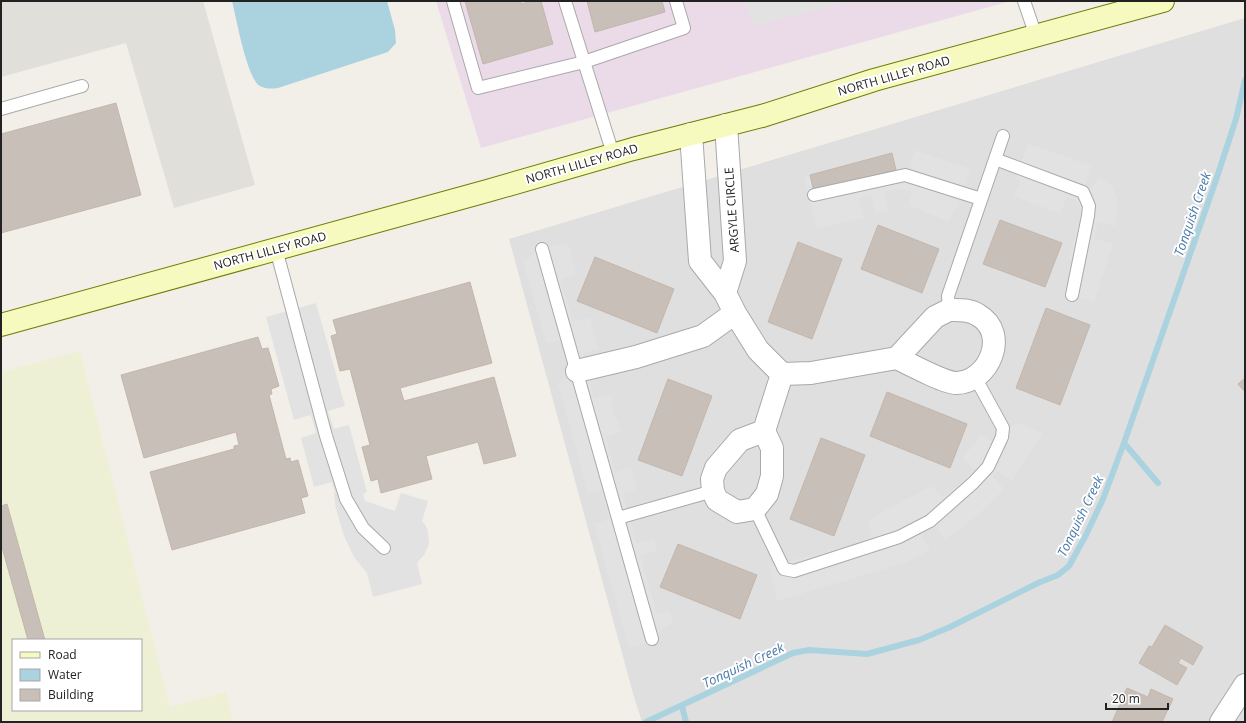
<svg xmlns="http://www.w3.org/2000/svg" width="1246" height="723" viewBox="0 0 1246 723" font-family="'Open Sans',sans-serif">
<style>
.residential{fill:#e0dfdf}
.industrial{fill:#ebdbe8}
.airport{fill:#e1dfda}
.farmland{fill:#eef0d5;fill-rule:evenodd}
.parking{fill:#e2e2e2}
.water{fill:#aad3df}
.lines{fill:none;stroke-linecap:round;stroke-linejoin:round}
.stream{stroke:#aad3df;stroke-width:6}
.building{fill:#c7bfb8;stroke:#c4b6ab}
.lane-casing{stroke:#a9a9a9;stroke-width:14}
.street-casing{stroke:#a9a9a9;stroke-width:24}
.secondary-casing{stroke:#707d05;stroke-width:24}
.lane{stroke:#fff;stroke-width:12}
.street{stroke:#fff;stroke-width:22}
.secondary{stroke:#f7fabf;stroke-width:22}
.labels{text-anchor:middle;stroke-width:4;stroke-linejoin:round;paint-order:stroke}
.street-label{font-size:12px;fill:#222;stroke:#fff}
.water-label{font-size:13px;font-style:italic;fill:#4a7aab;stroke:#fff}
</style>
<rect width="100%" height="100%" fill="#f2efe9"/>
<path class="residential" d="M1245 18V722H642L634 697 509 239Z"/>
<path class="industrial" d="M436 1H1011L481 148Z"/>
<path class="airport" d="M1 1H203L255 185 174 208 126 43 1 77Z"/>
<path class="farmland" d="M80 351 170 707 226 692 233 722H1V372ZM13 640H141V710H13Z"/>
<path class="parking" d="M746 1H847L753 27Z
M1028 144 1092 166 1085 187 1091 188 1099 177 1112 186 1117 199 1118 213 1115 226 1098 222 1094 238 1113 244 1094 302 1064 293 1074 263 1069 258 1081 216 1080 205 1075 200 1067 197 1060 214 1014 196 1020 181 1016 179Z
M915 150 970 169 957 208H955L949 222 908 205 913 192 903 189H896L884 192 889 211 875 214 871 195 859 198 864 218 816 229 804 176 893 155 896 169 909 168Z
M568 243 576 275 564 278 561 283 573 322 590 318 598 349 584 353 594 398 611 394 613 411 622 431 606 437 615 472 631 467 638 490 623 494 636 543 654 539 657 551 640 555 657 614 670 611 673 624 662 628 657 640 633 647 629 648 594 524 609 519 602 490 588 494 558 383 570 377 560 340 546 343 523 262 534 254V250Z
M316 303 345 406 328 411 334 429 349 425 367 492 363 494 365 501 395 511 401 493 428 501 422 521 424 523 428 531 429 544 424 555 417 563 422 584 373 597 367 573 354 557 344 536 336 509 334 495 335 493 332 482 314 487 301 438 316 433 311 415 294 420 266 317Z
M1017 423 1043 433 1012 481 998 471 993 476 1004 489 978 515 945 540 935 526 922 535 930 550 905 563 777 601 769 566 865 542 871 536 868 520 931 486 943 497 965 480 973 470 963 458 981 435 990 441Z"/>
<path class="water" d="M232 1H387L395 30 396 43 388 52 278 88C271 89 266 89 260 86 247 79 236 17 232 1Z"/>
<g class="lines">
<path class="stream" d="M1124 443 1158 483
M682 706 686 722
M646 722 793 653 809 650 867 654 919 640 950 627 1038 583 1058 575 1069 566 1086 535 1103 499 1124 443 1216 180 1236 119 1245 80"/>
</g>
<path class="building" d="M465 1H521V4L533 1H541L553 44 483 64Z
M587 1H662L665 12 595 32Z
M116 103 141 195 1 233V134Z
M892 153 896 170 814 192 810 175Z
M1000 220 1062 243 1045 287 983 264Z
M878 225 939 249 922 293 861 269Z
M798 242 842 259 812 339 768 322Z
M595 257 674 289 657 333 577 301Z
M470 282 492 363 400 388 404 401 494 377 516 456 484 464 478 442 426 456 432 479 381 493 378 479 371 481 362 447 370 445 350 369 340 371 331 336 337 334 333 320Z
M1046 308 1090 325 1060 405 1016 388Z
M258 337 262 349 268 348 279 386 271 389 272 394 269 395 286 459 290 458 291 462 298 460 308 496 301 498 305 513 172 550 150 472 234 449V446L239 445 236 432 144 458 121 375Z
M1245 378V392L1238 384Z
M668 379 712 396 682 476 638 460Z
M887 392 967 424 950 468 870 436Z
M821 438 865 455 834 536 790 519Z
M7 504 45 640H28L1 544V506Z
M678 544 757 575 740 619 660 587Z
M1165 625 1203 647 1193 665 1181 658 1178 663 1187 668 1177 685 1139 663 1149 646 1152 647Z
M1127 688 1148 697 1151 689 1173 699 1162 722H1152L1149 721 1148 722H1112Z"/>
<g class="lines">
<defs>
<path id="lane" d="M453 1 478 88 584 62 684 28 676 1
M565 1 613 154
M1024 1 1036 36
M1 109 82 86
M995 159 1083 192 1089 206 1088 216 1072 295
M814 195 905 175 981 199
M276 249 326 436 346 499 363 528 384 548
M542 249 652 639
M949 310 948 296 1003 136
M755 509 784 569 794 571 899 537 930 521 973 483 988 467 1002 437 1003 428 975 377
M618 518 713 491"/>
<path id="street" d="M691 134 700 261 725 293 735 313 758 350 782 374 764 431 772 448V476L767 494 755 509 737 512 717 500 713 491 712 479 716 468 740 440 764 431
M725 293 735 261 726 125
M949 310C958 310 969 309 978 315 1010 333 989 383 956 383 945 383 909 364 897 358L935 317Z
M577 371 636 357 703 336 735 313
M782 374 811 373 897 358
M1221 722 1245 685"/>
<path id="secondary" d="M1 325 487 191 633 149 762 116 874 80 1163 1"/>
</defs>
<use href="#lane" class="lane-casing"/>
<use href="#street" class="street-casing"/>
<use href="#secondary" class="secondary-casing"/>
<use href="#lane" class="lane"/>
<use href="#street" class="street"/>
<use href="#secondary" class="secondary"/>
</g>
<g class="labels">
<g class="street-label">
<text transform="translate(894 76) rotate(-16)" y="4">NORTH LILLEY ROAD</text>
<text transform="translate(582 164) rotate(-16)" y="4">NORTH LILLEY ROAD</text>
<text transform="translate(732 210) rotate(-94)" y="4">ARGYLE CIRCLE</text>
<text transform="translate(270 251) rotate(-15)" y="4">NORTH LILLEY ROAD</text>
</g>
<g class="water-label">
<text transform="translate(1192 214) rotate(-71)" y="5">Tonquish Creek</text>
<text transform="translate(1080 516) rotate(-64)" y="5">Tonquish Creek</text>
<text transform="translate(743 665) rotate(-25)" y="5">Tonquish Creek</text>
</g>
</g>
<rect width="1246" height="723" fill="none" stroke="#222222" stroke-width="4"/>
<rect x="12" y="639" width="130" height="72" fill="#ffffff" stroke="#a7a7a7"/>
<rect x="20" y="652" width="20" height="6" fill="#f7fabf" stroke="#a7a7a7"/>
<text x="48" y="659" font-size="12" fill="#222222">Road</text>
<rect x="20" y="669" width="20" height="12" fill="#aad3df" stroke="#a7a7a7"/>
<text x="48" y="679" font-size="12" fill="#222222">Water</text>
<rect x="20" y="689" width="20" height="12" fill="#c7bfb8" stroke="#a7a7a7"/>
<text x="48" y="699" font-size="12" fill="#222222">Building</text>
<path d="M1106 703v6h62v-6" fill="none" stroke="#222222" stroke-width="2"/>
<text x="1112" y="703" font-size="12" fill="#222222" stroke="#ffffff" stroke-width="3" paint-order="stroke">20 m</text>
</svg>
